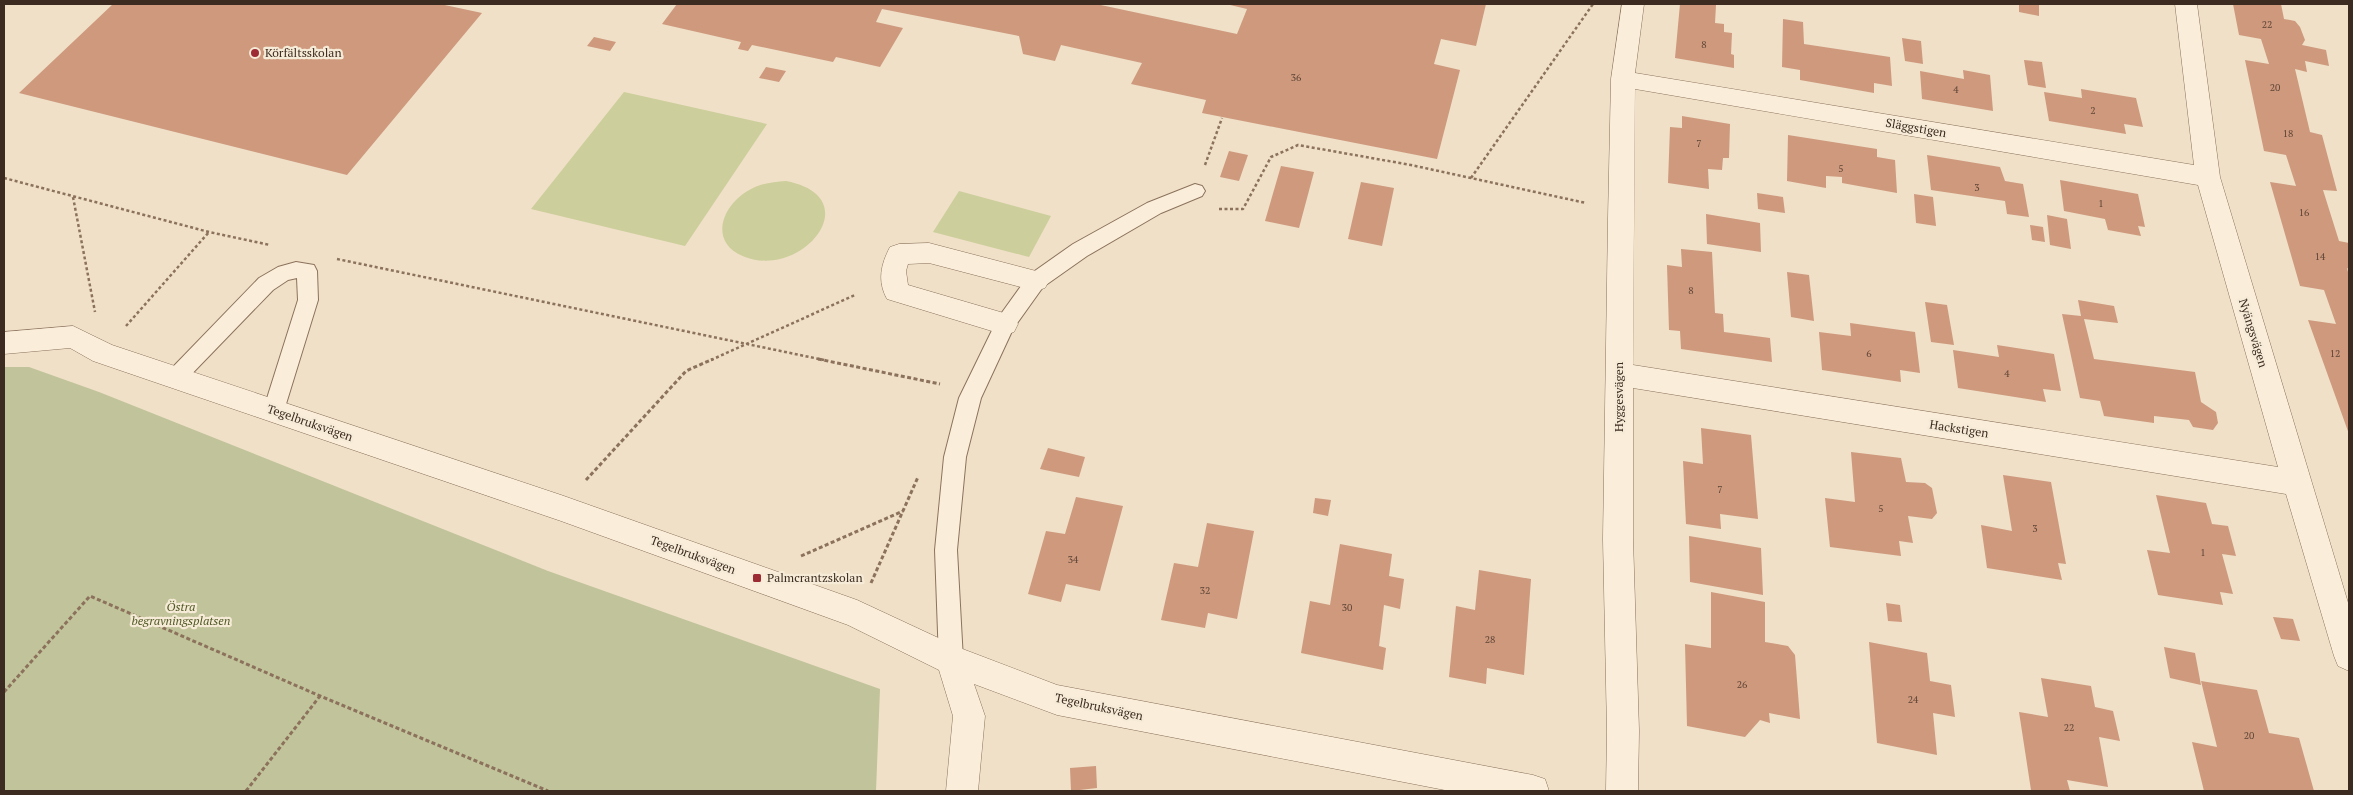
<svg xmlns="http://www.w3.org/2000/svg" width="2353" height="795" viewBox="0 0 2353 795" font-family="'PT Serif',serif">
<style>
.green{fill:#ccce9b}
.cemetery{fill:#c1c39a}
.building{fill:#ce997d}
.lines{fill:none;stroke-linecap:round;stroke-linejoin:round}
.service-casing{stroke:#8c725c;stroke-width:2}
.minor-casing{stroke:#8c725c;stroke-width:1}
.path-far1{stroke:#8c725c;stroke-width:2.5;stroke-dasharray:3 2.5;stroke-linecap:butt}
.path{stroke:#8c725c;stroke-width:3;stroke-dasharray:4 2.5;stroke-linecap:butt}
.service{fill:#faeedb;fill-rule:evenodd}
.minor{fill:#faeedb;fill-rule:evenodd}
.poi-dot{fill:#9c2b34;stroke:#f6ebd7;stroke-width:2}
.labels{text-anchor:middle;stroke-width:4.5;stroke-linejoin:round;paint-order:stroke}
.number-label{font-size:10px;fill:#604637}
.poi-label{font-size:12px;fill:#3c2b20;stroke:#f6ebd7;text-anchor:start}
.street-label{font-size:12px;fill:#3c2b20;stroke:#f6ebd7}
.park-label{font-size:12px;font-style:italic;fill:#505926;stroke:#f6ebd7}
</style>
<rect width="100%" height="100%" fill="#efe0c7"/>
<path class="green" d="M624 92 767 124 685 246 531 209Z
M786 181C869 197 803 279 745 257 706 242 723 202 753 188 763 183 775 182 786 181Z
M959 191 1051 216 1029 257 933 232Z"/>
<path class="cemetery" d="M4 367H29L99 392 548 571 880 689 876 791H4Z"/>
<path class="building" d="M113 4H440L482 13 347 175 19 93Z
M677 4H1096L1237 34 1247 9 1226 4H1486L1476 46 1441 39 1434 64 1460 70 1437 159 1202 113 1206 100 1131 84 1142 63 1061 45 1055 61 1023 54 1019 36 882 9 876 22 903 28 880 67 836 57 833 62 752 45 748 51 738 49 741 42 662 24Z
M1680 4 1716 5 1715 23 1724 24V32L1732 33 1731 54 1734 55V68L1675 58Z
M2019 4H2039V16L2019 12Z
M2233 4H2281L2284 19 2295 21 2300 27 2305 40 2302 45 2326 50 2329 66 2305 61 2307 72 2295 69 2310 132 2322 135 2337 191 2323 190 2339 241 2349 243V269L2347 268 2349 276V434L2308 320 2336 324 2324 290 2300 286 2270 182 2296 186 2286 155 2264 151 2245 60 2269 64 2261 39 2239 35Z
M1783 19 1803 22 1804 44 1890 57 1892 86 1874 83V93L1800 80V70L1782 67Z
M594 37 616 42 610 51 587 46Z
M1902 38 1921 41 1923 64 1905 61Z
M2024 60 2042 62 2046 88 2028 85Z
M766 67 786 71 779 82 759 78Z
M1963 70 1990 75 1993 111 1922 99 1920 71 1964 79Z
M2081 89 2136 98 2143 127 2124 124 2126 134 2049 121 2044 92 2082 98Z
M1682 116 1730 124 1729 158H1723L1722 170 1708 169 1709 189 1668 183 1670 127 1682 128Z
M1788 135 1877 149V157L1895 160 1897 193 1842 183V177L1826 176V188L1787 181Z
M1229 151 1248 155 1239 181 1220 177Z
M1927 155 2000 167 2005 181 2023 184 2029 217 2007 214 2005 201 1931 190Z
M1281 166 1314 172 1299 228 1265 221Z
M2060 180 2138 194 2145 227 2138 226 2141 236 2108 230 2105 219 2064 211Z
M1361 182 1394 188 1382 246 1348 239Z
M1757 193 1783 197 1785 213 1758 209Z
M1914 194 1933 197 1936 226 1916 223Z
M1706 214 1760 223 1761 252 1707 244Z
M2047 215 2067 219 2071 249 2050 245Z
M2030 225 2043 227 2045 242 2032 240Z
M1681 249 1712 252 1715 313 1723 314 1724 332 1770 338 1772 362 1681 349 1680 331 1669 330 1667 265 1682 267Z
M1787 272 1809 275 1814 321 1791 317Z
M2078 300 2114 306 2118 323 2084 319 2094 359 2195 372 2201 402 2216 412 2218 423 2213 430 2193 427 2189 420 2154 416V423L2104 416 2100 401 2080 398 2062 314 2081 316Z
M1925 302 1947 305 1954 345 1931 342Z
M1850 323 1915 332 1920 373 1900 370 1901 382 1822 370 1819 332 1851 336Z
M1997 345 2054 354 2061 391 2043 389 2046 402 1958 388 1953 350 1999 357Z
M1701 428 1751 435 1758 519 1720 514 1721 529 1686 524 1683 461 1703 464Z
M1048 448 1085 457 1079 477 1040 469Z
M1851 452 1901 458 1906 482 1925 483 1932 488 1937 513 1932 519 1908 516 1913 543 1899 541 1901 556 1830 547 1825 498 1855 502Z
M2003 475 2051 482 2066 564 2058 563 2062 580 1987 568 1981 525 2012 531Z
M2156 495 2206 503 2212 524 2228 526 2236 556 2222 554 2233 594 2220 592 2223 605 2158 595 2147 550 2170 553Z
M1076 497 1123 506 1100 591 1066 584 1061 602 1028 594 1046 531 1065 534Z
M1315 498 1331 500 1328 516 1313 513Z
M1207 523 1254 531 1237 619 1208 613 1205 628 1161 620 1174 563 1198 567Z
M1689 536 1761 548 1763 595 1690 582Z
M1340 544 1392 554 1389 576 1404 579 1400 609 1384 605 1379 646 1386 648 1383 670 1301 653 1310 601 1330 605Z
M1479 570 1531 579 1524 675 1487 668 1486 684 1449 677 1456 606 1475 610Z
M1711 592 1765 602V642L1788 646 1795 655 1800 719 1769 713 1770 723 1760 720 1745 737 1687 726 1685 644 1711 648Z
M1886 603 1900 605 1902 622 1888 621Z
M2273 617 2293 619 2300 641 2281 639Z
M1869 642 1927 653 1930 681 1951 685 1955 717 1933 713 1937 755 1877 743Z
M2164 647 2195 653 2201 685 2170 678Z
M2041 678 2091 686 2095 707 2113 711 2120 741 2099 737 2108 787 2067 780 2070 791 2031 790 2019 712 2048 717Z
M2201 681 2257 690 2269 733 2299 738 2314 791H2204L2192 742 2217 747Z
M1096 766 1097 788 1071 791 1070 768Z"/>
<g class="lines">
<defs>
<path id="service" d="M1195 184 1202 186 1205 191 1202 196 1161 213 1087 256 1043 287 1013 329 981 398 966 457 957 550 963 660 959 668 951 671 943 668 939 660 935 550 944 457 959 398 998 318 1029 275 1073 244 1147 203Z
M296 262 314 265 317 271 318 300 282 417 274 420 266 417 263 411 298 300 297 278 288 280 273 290 183 383 176 386 169 383 165 377 169 371 259 278 278 267Z"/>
<path id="minor" d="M1622 4H1644L1635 73 2194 165 2175 4H2197L2220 177 2349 606V671L2338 666 2334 656 2286 494 1633 388V539L1639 731 1638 791H1606L1607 731 1603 539 1608 219 1611 79ZM1635 89 2198 185 2278 467 1633 365Z
M929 243 1036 271 1045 274 1049 281 1045 288 1036 291 929 263 908 264 906 271 908 285 1014 316 1018 324 1014 332 1005 335 887 299C877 281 881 264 890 247L899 244Z
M73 326 112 345 561 495 857 600 960 648 1057 685 1533 775 1545 779 1549 791H1450L1057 715 974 684 985 716 978 791H946L953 716 939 670 848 625 561 521 93 361 70 348 4 354V332Z"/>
</defs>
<use href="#service" class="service-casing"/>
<use href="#minor" class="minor-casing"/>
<path class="path-far1" d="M1205 165 1222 118
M4 178 209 232 270 245
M1471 178 1593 4
M73 197 95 312
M1219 209H1243L1271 157 1298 145 1411 165 1586 203
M337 259 824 360
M126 326 209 232
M711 360 855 295"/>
<path class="path" d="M818 359 940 384
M586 480 686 371 713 359
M801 556 903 511
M871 583 918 477
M4 692 90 596 320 696 548 791
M246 791 320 696"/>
<use href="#service" class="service"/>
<use href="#minor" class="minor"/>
</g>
<g class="poi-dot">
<circle cx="255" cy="53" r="5"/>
<rect x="752" y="573" width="10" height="10" rx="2.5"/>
</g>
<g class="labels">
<g class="number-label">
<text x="2267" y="28">22</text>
<text x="1704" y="48">8</text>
<text x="1296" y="81">36</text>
<text x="2275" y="91">20</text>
<text x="1956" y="93">4</text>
<text x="2093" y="114">2</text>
<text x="2288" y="137">18</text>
<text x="1699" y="147">7</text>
<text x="1841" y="172">5</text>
<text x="1977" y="191">3</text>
<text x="2101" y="207">1</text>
<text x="2304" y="216">16</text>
<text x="2320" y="260">14</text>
<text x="1691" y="294">8</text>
<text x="1869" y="357">6</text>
<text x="2335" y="357">12</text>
<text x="2007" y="377">4</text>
<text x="1720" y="493">7</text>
<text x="1881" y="512">5</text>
<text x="2035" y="532">3</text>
<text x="2203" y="556">1</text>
<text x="1073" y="563">34</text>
<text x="1205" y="594">32</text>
<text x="1347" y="611">30</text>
<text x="1490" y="643">28</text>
<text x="1742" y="688">26</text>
<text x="1913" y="703">24</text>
<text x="2069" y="731">22</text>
<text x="2249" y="739">20</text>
</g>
<g class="poi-label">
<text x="265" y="57">Körfältsskolan</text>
<text x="767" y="582">Palmcrantzskolan</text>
</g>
<g class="street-label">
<text transform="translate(1916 128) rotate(10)" y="4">Släggstigen</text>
<text transform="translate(2253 333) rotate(73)" y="4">Nyängsvägen</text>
<text transform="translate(1619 397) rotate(-90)" y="4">Hyggesvägen</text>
<text transform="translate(310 423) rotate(19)" y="4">Tegelbruksvägen</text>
<text transform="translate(1959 429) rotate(9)" y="4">Hackstigen</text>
<text transform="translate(693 555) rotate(20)" y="4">Tegelbruksvägen</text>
<text transform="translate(1099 707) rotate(12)" y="4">Tegelbruksvägen</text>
</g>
<g class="park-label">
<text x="181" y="611">Östra<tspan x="181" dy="14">begravningsplatsen</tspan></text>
</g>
</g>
<rect width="2353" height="795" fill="none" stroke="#3c2b20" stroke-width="10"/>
</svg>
